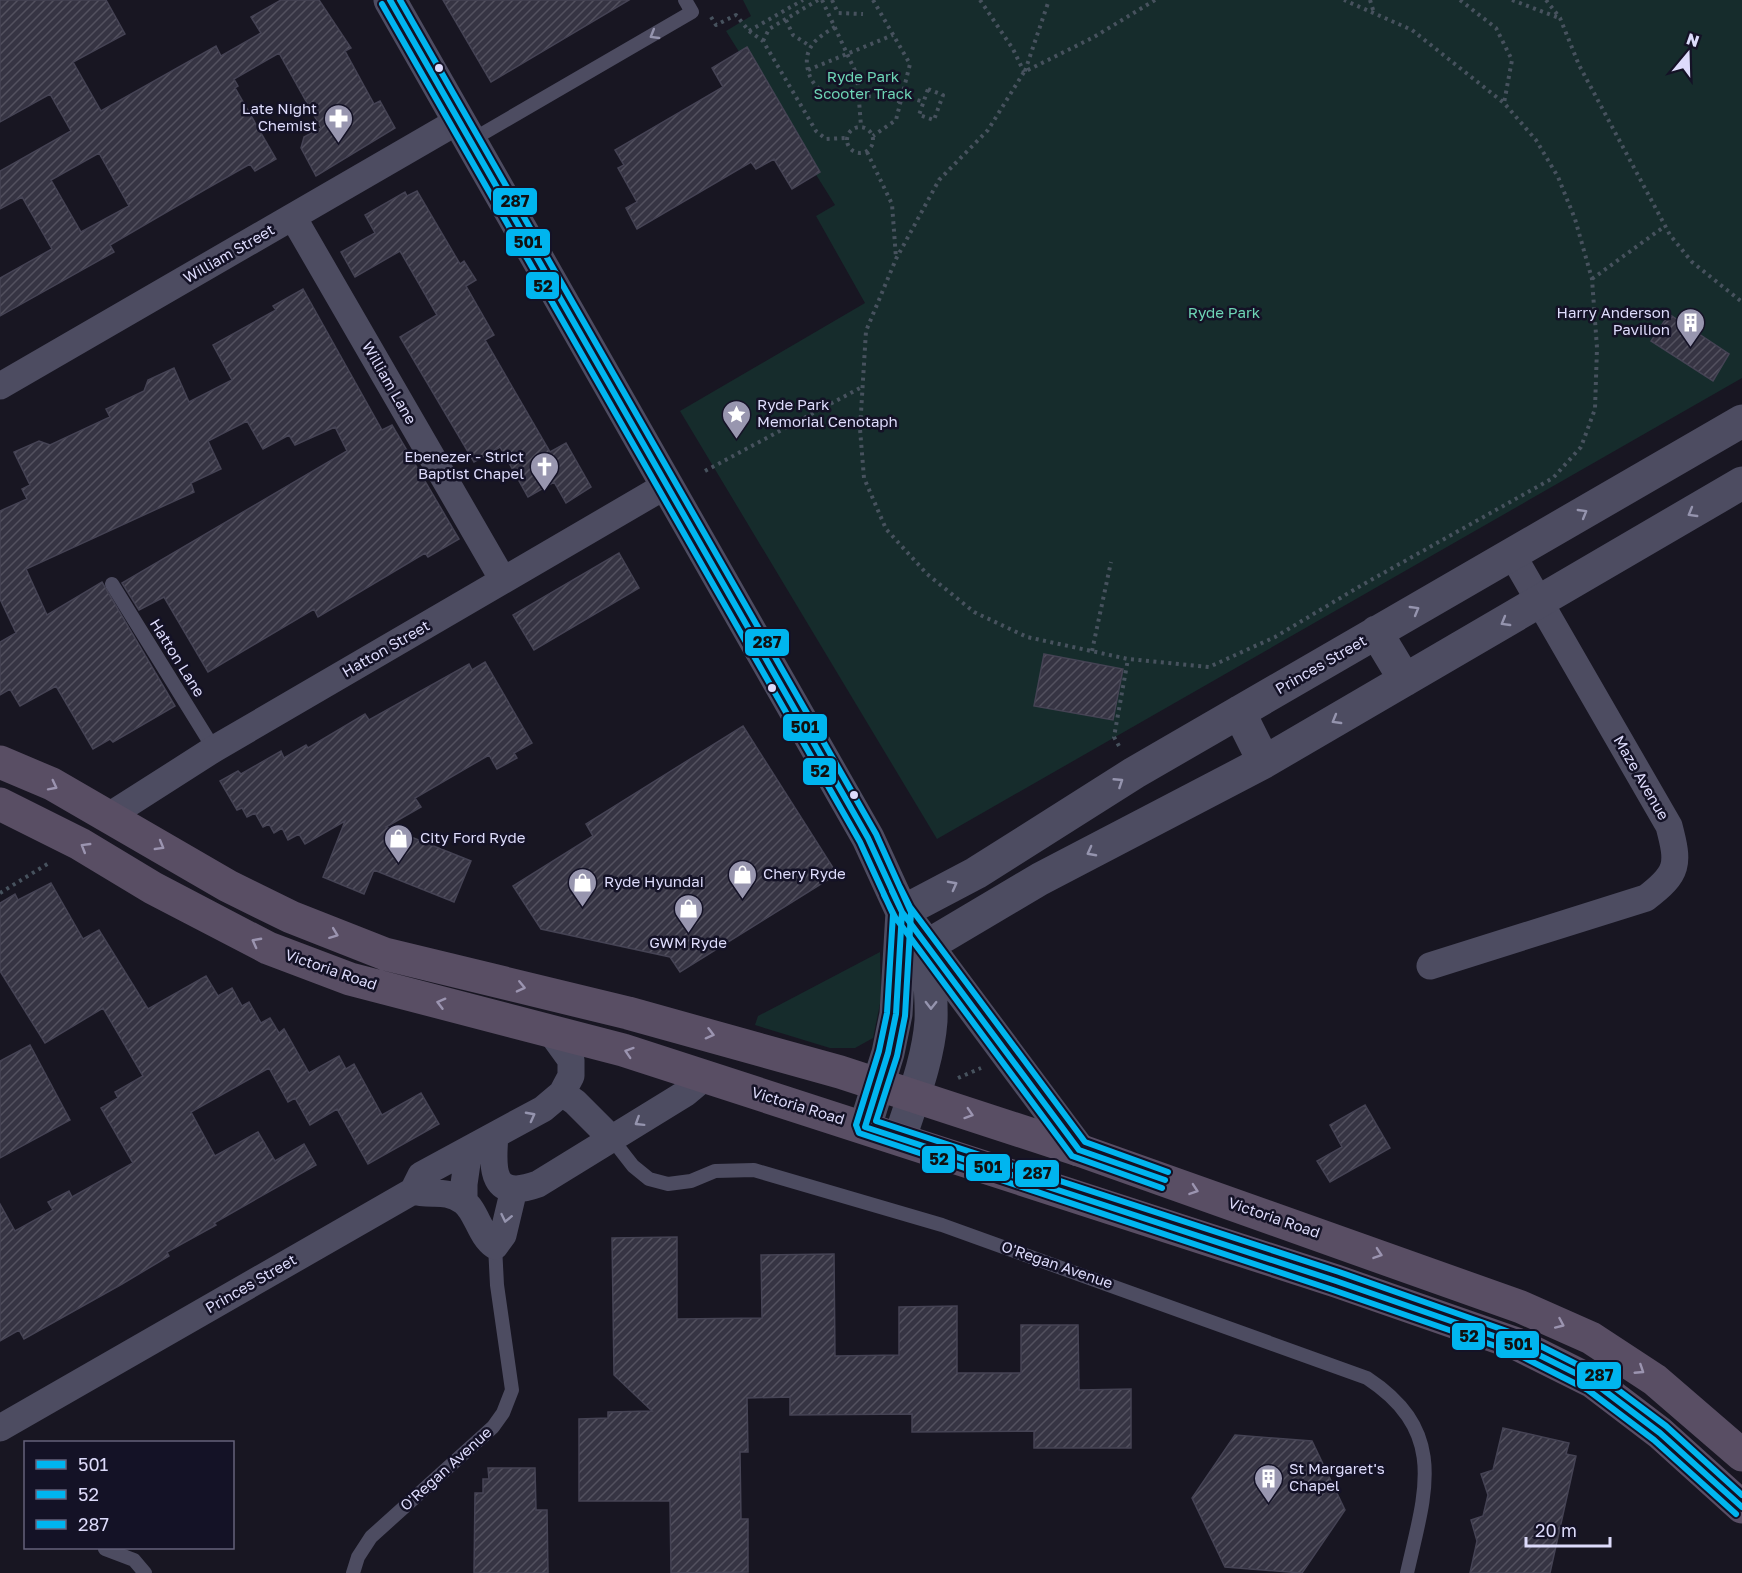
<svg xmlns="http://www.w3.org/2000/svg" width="1742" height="1573" viewBox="0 0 1742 1573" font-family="'Golos Text',sans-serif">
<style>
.green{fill:#162c2c}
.building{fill:url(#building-hatch);stroke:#454354;stroke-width:1.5;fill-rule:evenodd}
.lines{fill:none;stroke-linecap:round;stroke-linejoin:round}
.path{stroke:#47525e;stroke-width:4;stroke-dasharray:3 4.5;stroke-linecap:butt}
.service{stroke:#4d4c61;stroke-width:14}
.minor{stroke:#4d4c61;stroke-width:27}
.tertiary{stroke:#4d4c61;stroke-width:33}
.trunk{stroke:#594e64;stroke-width:33}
.bus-1-casing{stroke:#141226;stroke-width:10}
.bus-2-casing{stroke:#141226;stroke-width:10}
.bus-3-casing{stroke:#141226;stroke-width:10}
.bus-1{stroke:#00b5ef;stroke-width:6}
.bus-2{stroke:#00b5ef;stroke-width:6}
.bus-3{stroke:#00b5ef;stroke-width:6}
.oneway{stroke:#9594ae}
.oneway2{stroke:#9b94b0}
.bus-dot{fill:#dddbfb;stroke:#141226;stroke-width:2}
.labels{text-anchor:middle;stroke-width:5;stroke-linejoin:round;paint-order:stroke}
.park-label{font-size:15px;fill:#6dd4b5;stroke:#141226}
.poi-label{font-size:15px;fill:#dddbfb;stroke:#141226;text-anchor:start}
.street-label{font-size:15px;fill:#dddbfb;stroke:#141226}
.line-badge{stroke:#141226;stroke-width:2}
.pale-badge-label{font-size:16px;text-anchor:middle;font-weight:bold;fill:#111}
</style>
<defs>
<pattern id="building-hatch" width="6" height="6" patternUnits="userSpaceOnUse" patternTransform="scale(1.5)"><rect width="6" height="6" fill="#363443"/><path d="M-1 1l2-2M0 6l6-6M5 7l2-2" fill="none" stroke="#53515f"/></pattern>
</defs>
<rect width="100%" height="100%" fill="#181622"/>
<path class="green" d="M743 0H1742V378L937 839 680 411 865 303 816 216 835 205 726 31 751 16Z
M880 952 881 999 873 1038 855 1048H830L755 1025 758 1016Z"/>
<path class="building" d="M0 0H106L125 34 73 62 101 111 216 46 221 56 261 33 251 17 281 0H319L351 48 345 51 374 104 380 101 395 128 316 176 301 148 304 137 321 128 279 53 234 79 238 86 235 88 276 159 255 171 250 164 206 189 110 245 114 252 0 316V278L52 249 22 197 0 209V171L71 131 50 94 0 122ZM99 153 129 206 81 232 51 180Z
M443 0H629L491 82Z
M747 47 820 172 792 189 774 159 756 169 751 162 637 229 626 208 637 202 618 168 624 165 615 150 723 87 712 68Z
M417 191 460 264 464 261 476 280 466 286 494 335 485 340 550 452 566 443 591 487 566 503 554 482 528 497 500 447 474 462 400 337 437 315 400 251 355 277 341 252 375 233 365 215 405 192 407 196Z
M303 289 382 430 392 425 459 539 428 557 425 553 318 617 314 609 208 672 164 597 139 610 122 583 347 451 335 427 295 445 289 435 263 449 247 421 208 441 221 469 191 483 194 492 26 569 47 615 102 582 175 706 113 742 110 739 93 749 56 686 20 706 10 689 0 695V642L16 633 0 599V511L27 499 22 489 30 485 14 452 39 441 50 445 110 417 106 409 144 391 148 380 174 368 189 402 232 380 213 345 276 310 273 306Z
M1669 314 1729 354 1713 381 1651 341Z
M619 553 639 588 534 650 513 615Z
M1044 654 1123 669 1113 720 1034 706Z
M485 662 532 743 514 753 517 758 497 769 489 755 415 798 421 807 386 827 471 861 454 902 374 870 364 894 323 877 345 821 305 844 299 834 288 840 282 828 274 833 269 824 263 827 255 813 247 817 242 808 237 810 220 781 238 771 241 774 281 751 284 758 306 745 308 748 365 714 369 720 469 664 472 670Z
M743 726 837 874 680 972 670 957 541 929 513 886 593 836 586 824Z
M51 883 83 939 99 930 148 1009 206 976 218 996 232 988 242 1006 249 1002 261 1023 270 1018 279 1033 284 1029 309 1073 339 1056 346 1069 354 1064 382 1115 421 1093 439 1124 368 1164 337 1109 310 1125 295 1098 288 1102 269 1068 191 1112 215 1156 258 1132 275 1161 304 1144 316 1165 214 1223 216 1225 167 1252 169 1256 122 1284 24 1339 19 1330 0 1341V1204L15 1231 53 1210 48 1202 69 1191 72 1197 133 1163 101 1108 118 1098 115 1092 143 1076 103 1008 45 1043 0 971V903L15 894 18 900Z
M30 1045 70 1120 0 1158V1061Z
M1365 1105 1390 1148 1330 1182 1317 1161 1342 1147 1330 1125Z
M677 1237V1319L762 1318 761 1255 834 1254 835 1356 899 1355V1307L957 1306V1373H1021V1325H1078L1079 1390 1131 1389V1448H1034V1431L912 1432V1414L790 1415V1397L747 1398 748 1452H740L741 1519H748V1572L671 1573 670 1501H579V1419L608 1418V1412L652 1411 614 1375 612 1238Z
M1503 1428 1569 1443 1566 1454 1576 1456 1550 1573H1470L1477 1541 1471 1520 1483 1516 1488 1495 1481 1474 1493 1470Z
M1235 1435 1312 1441 1345 1510 1302 1573 1225 1567 1192 1498Z
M488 1468H535L536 1510H547L548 1573H474L475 1493H483V1479H489Z"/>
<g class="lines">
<path class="path" d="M822 0 857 75 861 126
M832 0 838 13 863 14
M873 0 910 64 896 120 873 136
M980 0 1013 49 1024 72
M1155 0 1094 37 1024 72 988 130 939 180 896 259 866 331 860 429 864 478 886 529 927 574 974 612 1027 637 1128 659 1209 667 1275 637 1362 585 1553 478 1581 447 1595 409 1597 348 1592 279 1575 219 1558 177 1536 140 1504 103 1412 30 1344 0
M1370 0 1374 13
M1460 0 1496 28 1512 60 1504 103
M1512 0 1559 18
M1546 0 1560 18 1579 65 1670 235 1692 262 1742 302
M711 17 716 25 736 15 749 31 763 41 816 131 826 139 846 138
M786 20 793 35 810 46
M835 27C820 36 805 45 807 65 812 102 847 96 874 96 883 97 893 100 902 102
M749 31 803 0
M763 41 769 29 818 0
M808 70 893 35
M1025 71 1049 0
M928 89 943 95 934 120 919 115Z
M903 96 924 102
M847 140a13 13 0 1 1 26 0a13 13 0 1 1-26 0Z
M867 152 892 204 896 258
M1592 279 1665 226
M705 471 860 388
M1092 651 1111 562
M1119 746 1114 737 1128 659
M0 893 49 863
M958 1078 981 1068"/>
<path class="service" d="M470 141 692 12 685 0
M112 584 214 749
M612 1139 633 1166 649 1179 668 1184 691 1181 715 1171 754 1170 942 1225 1367 1378C1449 1432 1425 1493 1407 1573
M105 1549 134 1560 145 1573
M353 1573 358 1557 371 1537 493 1427 503 1413 512 1390 497 1285 495 1246"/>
<path class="minor" d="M293 217 503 580
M0 386 458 121
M109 816 214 749 665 486
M1430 966 1646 898C1679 873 1679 864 1669 826L1512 554
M562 1093 575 1102 612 1139
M495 1135C492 1170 491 1201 538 1184L686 1093 705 1077
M413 1191C431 1197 444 1188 463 1201 477 1211 479 1235 495 1246L503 1235 514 1189
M464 1201V1184L469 1149
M0 1428 413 1191 421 1175 543 1109 562 1093 571 1076V1060L550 1031"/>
<path class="tertiary" d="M390 0 868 838 902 912 1079 1150
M1376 632 1405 680
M1239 712 1264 762
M902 912 976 873 1134 773 1742 421
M865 1127 888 1053 896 1014 902 912
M900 1138C912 1100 928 1061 931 1021 932 996 929 971 927 946L1040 879 1264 762 1742 483"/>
<path class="trunk" d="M0 762 52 784 228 886 291 917 385 954 628 1013 840 1072 1079 1150 1521 1307 1591 1338 1655 1380 1742 1455
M0 804 80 844 153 888 268 948 350 979 623 1050 1336 1281 1517 1344 1593 1382 1660 1433 1742 1507"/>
<defs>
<path id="bus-1" d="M390 0 868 838 902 912 896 1014 888 1053 865 1127 1336 1281 1517 1344 1593 1382 1660 1433 1742 1507
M892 891 902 912 1079 1150 1165 1180"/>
<path id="bus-2" d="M382 4 860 842 893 914 887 1013 879 1051 856 1125 859 1133 1333 1290 1513 1352 1588 1390 1654 1440 1736 1514
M884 895 895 917 1072 1156 1162 1188"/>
<path id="bus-3" d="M400 0 876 834 911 912 905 1016 897 1056 876 1121 1339 1272 1521 1336 1598 1375 1666 1426 1742 1495
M900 887 910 907 1085 1142 1168 1172"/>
</defs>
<use href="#bus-1" class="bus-1-casing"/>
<use href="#bus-2" class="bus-2-casing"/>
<use href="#bus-3" class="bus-3-casing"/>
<use href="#bus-1" class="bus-1"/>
<use href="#bus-2" class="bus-2"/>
<use href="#bus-3" class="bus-3"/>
</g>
<defs><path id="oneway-chevron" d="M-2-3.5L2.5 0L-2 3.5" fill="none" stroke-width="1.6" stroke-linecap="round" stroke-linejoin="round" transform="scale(1.5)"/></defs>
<g class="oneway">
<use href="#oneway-chevron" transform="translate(654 35) rotate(149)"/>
<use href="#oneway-chevron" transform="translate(1583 513) rotate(-30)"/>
<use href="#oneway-chevron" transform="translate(1692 513) rotate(150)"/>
<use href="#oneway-chevron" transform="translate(1415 610) rotate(-30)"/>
<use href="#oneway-chevron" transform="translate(1505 622) rotate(150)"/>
<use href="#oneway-chevron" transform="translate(1336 720) rotate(150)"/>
<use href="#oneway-chevron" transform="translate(1119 782) rotate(-33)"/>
<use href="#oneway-chevron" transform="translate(1091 852) rotate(152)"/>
<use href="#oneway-chevron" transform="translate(953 885) rotate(-28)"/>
<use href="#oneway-chevron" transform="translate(931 1005) rotate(91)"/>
<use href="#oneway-chevron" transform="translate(531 1116) rotate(-28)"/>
<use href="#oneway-chevron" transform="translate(639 1122) rotate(148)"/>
<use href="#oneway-chevron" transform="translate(506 1218) rotate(102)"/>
</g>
<g class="oneway2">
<use href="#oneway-chevron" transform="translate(53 786) rotate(27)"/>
<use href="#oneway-chevron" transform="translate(160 846) rotate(30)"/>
<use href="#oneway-chevron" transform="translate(85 847) rotate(-149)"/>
<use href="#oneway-chevron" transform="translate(334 934) rotate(21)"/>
<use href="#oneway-chevron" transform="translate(256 942) rotate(-152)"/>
<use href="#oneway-chevron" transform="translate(521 987) rotate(13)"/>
<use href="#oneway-chevron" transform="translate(441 1003) rotate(-165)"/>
<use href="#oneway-chevron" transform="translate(710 1034) rotate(15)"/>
<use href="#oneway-chevron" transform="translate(629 1052) rotate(-162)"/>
<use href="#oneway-chevron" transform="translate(969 1114) rotate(18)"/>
<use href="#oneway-chevron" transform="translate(1194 1190) rotate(19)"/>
<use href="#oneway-chevron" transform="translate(1378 1254) rotate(19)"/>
<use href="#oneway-chevron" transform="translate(1560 1324) rotate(24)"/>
<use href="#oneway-chevron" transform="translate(1640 1370) rotate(33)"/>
</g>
<defs>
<symbol id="pharmacy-pin" viewBox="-11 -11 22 30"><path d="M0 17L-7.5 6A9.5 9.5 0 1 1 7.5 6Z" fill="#9896af" stroke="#141226"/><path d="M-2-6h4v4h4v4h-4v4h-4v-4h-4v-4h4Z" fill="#fff"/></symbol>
<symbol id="building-pin" viewBox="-11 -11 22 30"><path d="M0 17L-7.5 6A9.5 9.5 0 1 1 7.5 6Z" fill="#9896af" stroke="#141226"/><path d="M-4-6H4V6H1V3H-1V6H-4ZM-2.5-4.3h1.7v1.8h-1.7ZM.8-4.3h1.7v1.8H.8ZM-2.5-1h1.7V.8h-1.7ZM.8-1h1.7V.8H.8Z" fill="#fff"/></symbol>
<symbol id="sight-pin" viewBox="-11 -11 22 30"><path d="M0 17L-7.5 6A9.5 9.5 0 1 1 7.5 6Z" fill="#9896af" stroke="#141226"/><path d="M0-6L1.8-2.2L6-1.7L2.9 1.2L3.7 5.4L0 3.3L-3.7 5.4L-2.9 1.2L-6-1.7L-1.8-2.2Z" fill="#fff"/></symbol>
<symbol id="church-pin" viewBox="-11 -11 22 30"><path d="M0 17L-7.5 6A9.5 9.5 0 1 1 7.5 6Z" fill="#9896af" stroke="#141226"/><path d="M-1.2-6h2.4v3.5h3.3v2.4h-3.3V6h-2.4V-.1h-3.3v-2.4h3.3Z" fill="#fff"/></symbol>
<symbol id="shop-pin" viewBox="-11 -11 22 30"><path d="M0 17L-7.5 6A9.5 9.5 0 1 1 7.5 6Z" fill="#9896af" stroke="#141226"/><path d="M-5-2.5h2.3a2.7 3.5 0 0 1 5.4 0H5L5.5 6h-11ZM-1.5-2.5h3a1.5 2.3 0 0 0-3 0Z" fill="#fff"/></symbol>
</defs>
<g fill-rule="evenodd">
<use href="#pharmacy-pin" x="322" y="102" width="33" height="45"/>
<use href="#building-pin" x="1674" y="306" width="33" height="45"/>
<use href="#sight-pin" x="720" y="398" width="33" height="45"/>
<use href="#church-pin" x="528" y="450" width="33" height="45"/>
<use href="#shop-pin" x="382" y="822" width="33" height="45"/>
<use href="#shop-pin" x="726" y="858" width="33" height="45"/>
<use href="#shop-pin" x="566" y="866" width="33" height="45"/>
<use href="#shop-pin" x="672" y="892" width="33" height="45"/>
<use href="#building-pin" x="1252" y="1462" width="33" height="45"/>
</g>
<g class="bus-dot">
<circle cx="439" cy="68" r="5"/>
<circle cx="772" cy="688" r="5"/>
<circle cx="854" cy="795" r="5"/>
</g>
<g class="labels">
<g class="park-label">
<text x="863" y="82">Ryde Park<tspan x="863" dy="17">Scooter Track</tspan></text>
<text x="1224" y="318">Ryde Park</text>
</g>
<g class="poi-label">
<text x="317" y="114" text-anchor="end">Late Night<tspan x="317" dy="17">Chemist</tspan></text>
<text x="1670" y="318" text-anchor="end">Harry Anderson<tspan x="1670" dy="17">Pavilion</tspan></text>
<text x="757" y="410">Ryde Park<tspan x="757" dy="17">Memorial Cenotaph</tspan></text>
<text x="524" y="462" text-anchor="end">Ebenezer - Strict<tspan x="524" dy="17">Baptist Chapel</tspan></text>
<text x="420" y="843">City Ford Ryde</text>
<text x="763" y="879">Chery Ryde</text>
<text x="604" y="887">Ryde Hyundai</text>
<text x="688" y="948" text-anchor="middle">GWM Ryde</text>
<text x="1289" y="1474">St Margaret's<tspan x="1289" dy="17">Chapel</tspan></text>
</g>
<g class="street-label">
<text transform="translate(229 254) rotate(-30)" y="5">William Street</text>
<text transform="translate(389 383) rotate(60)" y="5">William Lane</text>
<text transform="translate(386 649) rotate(-30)" y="5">Hatton Street</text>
<text transform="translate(177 658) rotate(58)" y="5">Hatton Lane</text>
<text transform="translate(1321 665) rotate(-30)" y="5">Princes Street</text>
<text transform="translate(1641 778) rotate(60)" y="5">Maze Avenue</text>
<text transform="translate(331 970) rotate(19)" y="5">Victoria Road</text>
<text transform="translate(798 1106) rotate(17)" y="5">Victoria Road</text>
<text transform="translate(1274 1218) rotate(19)" y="5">Victoria Road</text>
<text transform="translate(1057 1265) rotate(19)" y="5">O'Regan Avenue</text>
<text transform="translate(251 1284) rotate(-30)" y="5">Princes Street</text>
<text transform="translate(446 1469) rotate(-42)" y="5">O'Regan Avenue</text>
</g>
</g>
<g class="line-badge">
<rect x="492" y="187" width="46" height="29" rx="6" fill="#00b5ef"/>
<rect x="505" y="228" width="46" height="29" rx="6" fill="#00b5ef"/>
<rect x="525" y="271" width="35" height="29" rx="6" fill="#00b5ef"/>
<rect x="744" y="628" width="46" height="29" rx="6" fill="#00b5ef"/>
<rect x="782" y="713" width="46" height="29" rx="6" fill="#00b5ef"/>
<rect x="802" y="757" width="35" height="29" rx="6" fill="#00b5ef"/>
<rect x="921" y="1145" width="35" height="29" rx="6" fill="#00b5ef"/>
<rect x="965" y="1153" width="46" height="29" rx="6" fill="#00b5ef"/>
<rect x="1014" y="1159" width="46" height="29" rx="6" fill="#00b5ef"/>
<rect x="1451" y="1322" width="35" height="29" rx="6" fill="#00b5ef"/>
<rect x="1495" y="1330" width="45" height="29" rx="6" fill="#00b5ef"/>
<rect x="1576" y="1361" width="46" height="29" rx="6" fill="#00b5ef"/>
</g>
<g class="pale-badge-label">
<text x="515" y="207">287</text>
<text x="528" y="248">501</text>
<text x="543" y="292">52</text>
<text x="767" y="648">287</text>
<text x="805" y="733">501</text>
<text x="820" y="777">52</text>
<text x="939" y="1165">52</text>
<text x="988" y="1173">501</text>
<text x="1037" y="1179">287</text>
<text x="1469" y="1342">52</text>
<text x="1518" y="1350">501</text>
<text x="1599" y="1381">287</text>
</g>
<rect x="24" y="1441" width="210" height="108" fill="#141226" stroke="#64627b" stroke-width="1.5"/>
<rect x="36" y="1460" width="30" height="9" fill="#00b5ef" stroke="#64627b" stroke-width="1.5"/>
<text x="78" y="1471" font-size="18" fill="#dddbfb">501</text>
<rect x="36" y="1490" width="30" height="9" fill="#00b5ef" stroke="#64627b" stroke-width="1.5"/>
<text x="78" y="1501" font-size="18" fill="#dddbfb">52</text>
<rect x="36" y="1520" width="30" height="9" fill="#00b5ef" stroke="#64627b" stroke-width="1.5"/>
<text x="78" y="1531" font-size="18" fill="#dddbfb">287</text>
<g transform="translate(1688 54) rotate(19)" stroke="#141226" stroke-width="4.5" paint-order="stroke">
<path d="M0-4.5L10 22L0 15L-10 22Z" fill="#dddbfb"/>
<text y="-9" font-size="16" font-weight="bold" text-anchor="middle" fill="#dddbfb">N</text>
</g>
<path d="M1526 1537v9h84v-9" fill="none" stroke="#dddbfb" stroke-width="3"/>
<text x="1535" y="1537" font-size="18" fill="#dddbfb" stroke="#141226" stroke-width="4.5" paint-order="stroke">20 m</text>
</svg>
